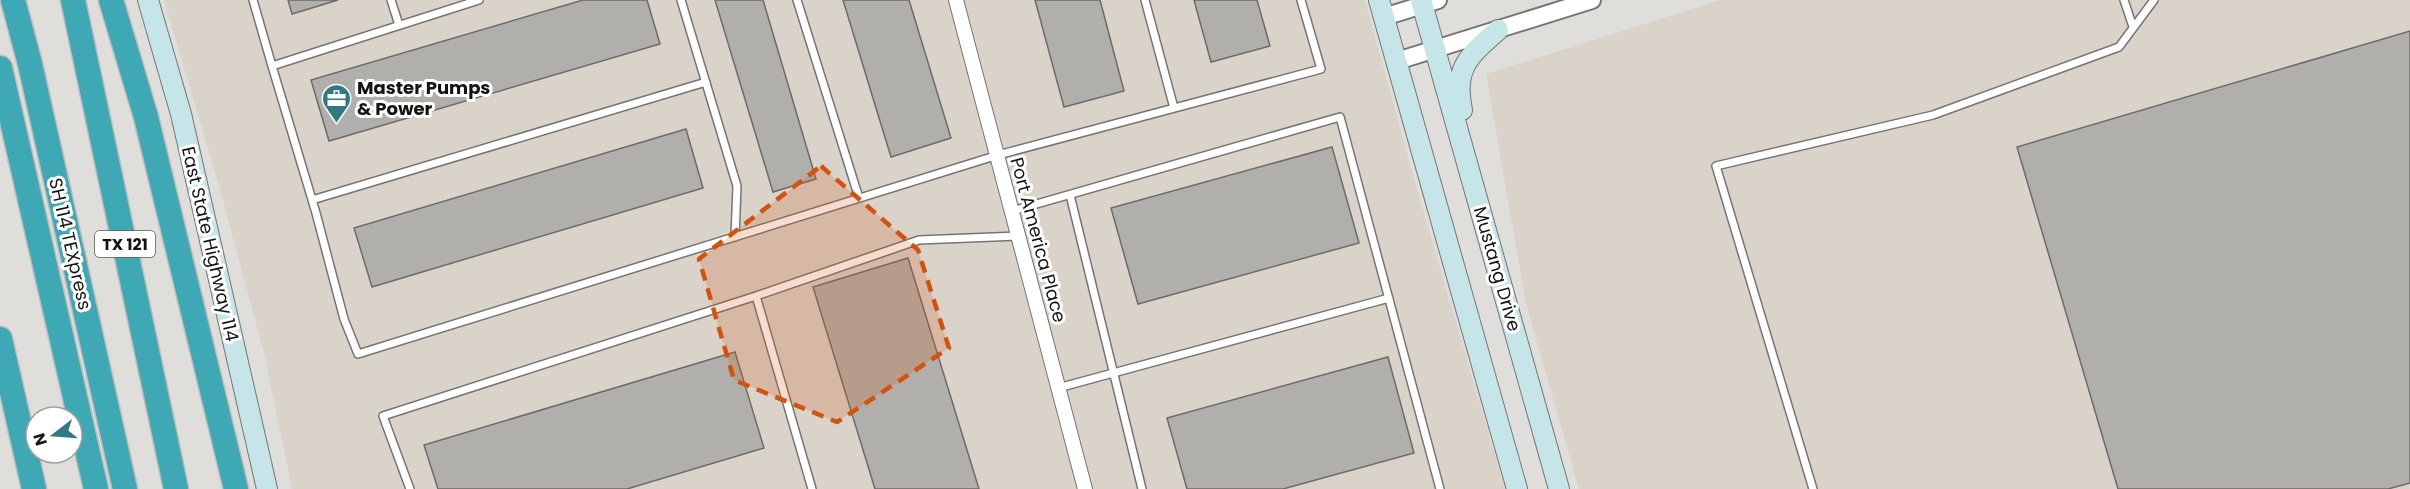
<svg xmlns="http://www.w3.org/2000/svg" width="2410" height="489" viewBox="0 0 2410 489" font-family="Poppins,sans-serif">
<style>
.built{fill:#d9d3ca}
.building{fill:#b1afac;stroke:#6d6b69;stroke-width:1.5}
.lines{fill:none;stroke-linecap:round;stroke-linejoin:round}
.service-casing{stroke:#767572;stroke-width:10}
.minor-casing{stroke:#767572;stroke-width:16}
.tertiary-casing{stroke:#767572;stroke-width:20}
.secondary-casing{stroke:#767572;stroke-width:22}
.motorway-casing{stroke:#bdbdbd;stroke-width:27}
.service{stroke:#fff;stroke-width:7}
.minor{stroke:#fff;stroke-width:14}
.tertiary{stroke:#fff;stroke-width:16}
.secondary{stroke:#c5e5e8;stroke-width:20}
.motorway{stroke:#3ea9b4;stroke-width:24}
.marked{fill:#d3520d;fill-opacity:0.2;stroke:#d3520d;stroke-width:4.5;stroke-dasharray:12 8;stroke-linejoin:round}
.labels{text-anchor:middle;stroke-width:6;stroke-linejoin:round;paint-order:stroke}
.shield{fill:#fff;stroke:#5a5a5a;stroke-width:1.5}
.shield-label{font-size:16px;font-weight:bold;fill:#141413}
.poi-label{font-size:18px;font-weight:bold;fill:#141413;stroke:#fff;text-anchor:start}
.street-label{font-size:18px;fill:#141413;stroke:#fff}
</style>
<rect width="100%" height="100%" fill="#e0dedb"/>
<path class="built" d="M164 0H1365L1418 193 1505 489H292L264 353 219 186Z
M1720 0H2410V489H1579L1526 304 1486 74Z"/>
<path class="building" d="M288 0H338L292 14Z
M583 0H647L660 44 329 141 311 80Z
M715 0H763L816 179 773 192Z
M843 0H909L951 138 891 157Z
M1035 0H1100L1124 91 1064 107Z
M1194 0H1257L1270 46 1211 62Z
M2410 31V483L2388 489H2118L2017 147Z
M686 129 703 188 372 287 354 228Z
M1332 147 1359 243 1138 304 1111 208Z
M908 258 979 489H875L813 287Z
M735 352 764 448 627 489H438L424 445Z
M1388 357 1414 453 1283 489H1187L1167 418Z"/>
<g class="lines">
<defs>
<path id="service" d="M253 0 272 66
M391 0 399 25
M479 0 272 66 316 213 344 319 358 354 998 155 1321 69 1301 0
M681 0 737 186 735 237
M797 0 859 198
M1145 0 1174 108
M2124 0 2133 27
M1070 195 1142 489
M312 200 706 82
M1012 211 1340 117 1440 489
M756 296 919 240 1019 236
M1058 388 1389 298
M410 489 383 416 756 296 812 489
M1813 489 1716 166 1933 115 2119 47 2154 0"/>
<path id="minor" d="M956 0 1085 489"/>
<path id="tertiary" d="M1384 17 1438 0
M1397 61 1592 0"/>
<path id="secondary" d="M148 0 181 114 267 489
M1379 0 1517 489
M1421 0 1559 489
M1462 110C1453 68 1469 56 1498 30"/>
<path id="motorway" d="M13 0 30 64 125 489
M73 0 176 489
M111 0 146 117 236 489
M0 68 96 489
M0 339 34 489"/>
</defs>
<use href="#service" class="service-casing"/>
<use href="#minor" class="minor-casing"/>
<use href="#tertiary" class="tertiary-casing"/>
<use href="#secondary" class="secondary-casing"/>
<use href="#motorway" class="motorway-casing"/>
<use href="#service" class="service"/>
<use href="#minor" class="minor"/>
<use href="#tertiary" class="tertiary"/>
<use href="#secondary" class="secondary"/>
<use href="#motorway" class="motorway"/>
</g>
<path class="marked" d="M821 166 918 250 949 348 837 422 734 380 699 259Z"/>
<defs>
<symbol id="office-pin" viewBox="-11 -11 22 30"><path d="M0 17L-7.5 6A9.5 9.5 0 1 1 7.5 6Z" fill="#327a83" stroke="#fff"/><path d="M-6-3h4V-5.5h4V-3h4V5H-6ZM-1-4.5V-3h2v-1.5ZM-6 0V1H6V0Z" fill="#fff"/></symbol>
</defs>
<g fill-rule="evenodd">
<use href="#office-pin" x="320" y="82" width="33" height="45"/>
</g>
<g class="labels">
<rect class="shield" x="95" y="231" width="60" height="26" rx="4.5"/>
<g class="shield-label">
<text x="125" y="250">TX 121</text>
</g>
<g class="poi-label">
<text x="357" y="94">Master Pumps<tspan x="357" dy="21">&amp; Power</tspan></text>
</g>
<g class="street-label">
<text transform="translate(1038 240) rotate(75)" y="6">Port America Place</text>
<text transform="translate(70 244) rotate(77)" y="6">SH 114 TEXpress</text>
<text transform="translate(210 244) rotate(77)" y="6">East State Highway 114</text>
<text transform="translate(1497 269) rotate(74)" y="6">Mustang Drive</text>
</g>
</g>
<g transform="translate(54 435) rotate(253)"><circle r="28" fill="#ffffff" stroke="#a1a1a1" stroke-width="1.5"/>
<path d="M0-4.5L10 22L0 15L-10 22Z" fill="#327a83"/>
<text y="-9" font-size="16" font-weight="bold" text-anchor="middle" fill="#141413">N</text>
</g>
</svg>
